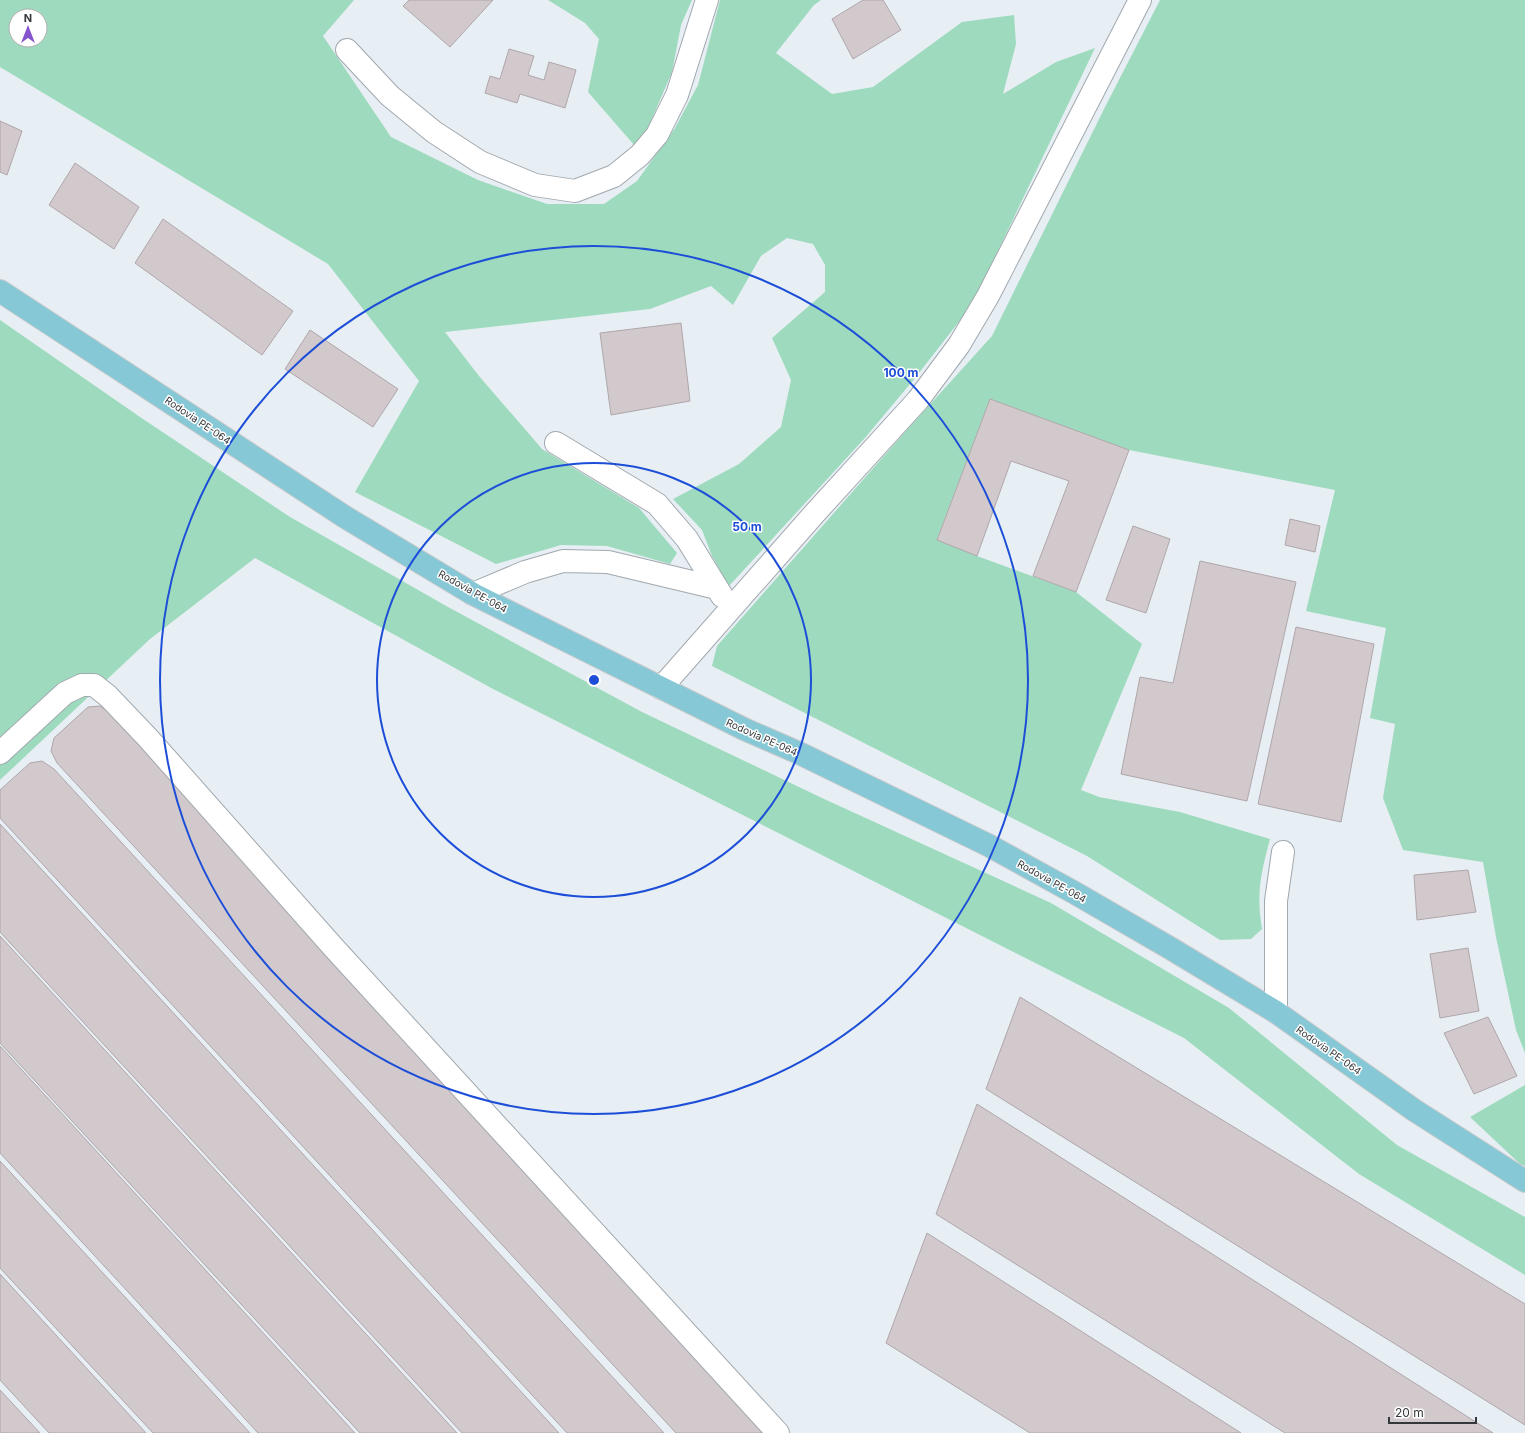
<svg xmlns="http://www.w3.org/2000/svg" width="1525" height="1433" viewBox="0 0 1525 1433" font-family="Inter,sans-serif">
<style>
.green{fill:#9edbbe;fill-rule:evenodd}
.building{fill:#d2c9cd;stroke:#afa6aa}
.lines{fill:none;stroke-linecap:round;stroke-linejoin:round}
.minor-casing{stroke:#a1a8ae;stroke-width:24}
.major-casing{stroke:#cacbcc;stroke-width:24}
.minor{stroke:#fff;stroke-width:22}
.major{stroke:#86c8d6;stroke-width:22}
.ring{fill:none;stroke:#1d4ed8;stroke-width:2}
.labels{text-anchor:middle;stroke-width:3;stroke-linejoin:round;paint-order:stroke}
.street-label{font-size:10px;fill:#35383b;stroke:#fff}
.centre{fill:#1d4ed8;stroke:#fff;stroke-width:2}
.ring-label{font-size:12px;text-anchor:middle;font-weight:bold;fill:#1d4ed8;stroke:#fff;stroke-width:3;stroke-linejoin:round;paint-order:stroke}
</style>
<rect width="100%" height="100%" fill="#e7eef4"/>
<path class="green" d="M0 0H354L323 36 391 137 478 180 547 204H604L637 181 675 128 698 85 720 0H821L814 5 776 53 832 94 873 87 962 22 1014 15 1016 44 1003 94 1056 62 1095 48 972 305 915 378 864 439 729 586 712 556 702 530 673 499 739 464 781 427 791 380 772 338 825 292V265L813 244 787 238 761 256 733 305 711 286 650 309 445 332 479 376 542 449 639 508 677 553 670 564 607 546 561 545 496 564 355 492 419 381 328 264 0 67ZM16 16H40V40H16Z
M548 0H692L681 25 672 72 648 128 635 146 588 92 599 39 585 23Z
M1160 0H1525V1053L1516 1030 1496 937 1483 862 1403 850 1383 798 1395 724 1370 718 1386 628 1306 611 1335 490 1129 450 990 399 937 539 977 556 1076 592 1142 644 1081 790 1099 797 1180 812 1270 839C1261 873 1256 893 1262 929L1251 939 1220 940 1087 856 712 666 717 646 905 432 992 336 1104 109Z
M0 320 140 417 290 517 448 607 642 712 822 798 1051 903 1229 1008 1397 1145 1525 1217V1275L1359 1174 1184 1038 493 689 255 558 150 639 0 780Z
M1525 1085V1166L1520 1164 1470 1117Z"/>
<path class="building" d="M409 0H493L450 47 403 6Z
M863 0H883L901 30 853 59 832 19Z
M509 49 534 56 528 75 544 80 549 62 576 70 565 108 520 94 517 103 485 93 490 76 500 79Z
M0 121 22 131 7 175 0 172Z
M75 163 139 207 114 249 49 205Z
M163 219 293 311 262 355 135 263Z
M681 323 690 401 611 415 600 333Z
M310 330 398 389 373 427 285 369Z
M990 399 1129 450 1076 592 1033 576 1069 481 1011 461 977 556 937 540Z
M1290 519 1320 526 1315 552 1285 545Z
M1133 526 1170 539 1146 613 1106 600Z
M1200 561 1296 582 1247 801 1121 774 1140 677 1173 683Z
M1296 627 1374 644 1341 822 1258 804Z
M100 706 111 714 772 1433H676L57 763 51 751 54 738 88 707Z
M42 761 54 769 664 1433H567L0 818V790L30 763Z
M0 824 559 1433H462L0 932Z
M1468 870 1476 912 1417 920 1414 875Z
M0 936 457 1433H360L0 1043Z
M1468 948 1479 1011 1440 1018 1430 954Z
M1020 997 1525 1304V1425L986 1089Z
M1488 1017 1517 1076 1474 1094 1444 1033Z
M0 1046 355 1433H258L0 1153Z
M977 1104 1493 1433H1285L936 1214Z
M0 1161 250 1433H153L0 1268Z
M927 1233 1241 1433H1030L886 1343Z
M0 1274 146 1433H49L0 1380Z
M0 1390 40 1433H0Z"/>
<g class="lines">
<defs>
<path id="minor" d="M347 50 390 96 434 132 480 162 535 185 575 191 614 176 640 155 657 135 677 95 707 0
M556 443 657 504 687 539 722 596
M473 594 525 572 563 561 608 562 717 588
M661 688 815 513 918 400 959 345 988 296 1140 0
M0 753 65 693 82 685H94L108 696 148 738 334 948 778 1433
M1276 1012V901L1283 852"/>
<path id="major" d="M0 291 345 517 473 594 744 729 799 753 988 845 1075 893 1170 948 1276 1012 1414 1110 1525 1181"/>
</defs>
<use href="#minor" class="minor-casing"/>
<use href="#major" class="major-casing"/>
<use href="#minor" class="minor"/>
<use href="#major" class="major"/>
</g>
<g class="ring">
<circle cx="594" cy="680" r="217"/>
<circle cx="594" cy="680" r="434"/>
</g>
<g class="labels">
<g class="street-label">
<text transform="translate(198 420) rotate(34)" y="4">Rodovia PE-064</text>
<text transform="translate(473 591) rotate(29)" y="4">Rodovia PE-064</text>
<text transform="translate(762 737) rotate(24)" y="4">Rodovia PE-064</text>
<text transform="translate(1052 881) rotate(29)" y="4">Rodovia PE-064</text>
<text transform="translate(1329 1050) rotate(35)" y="4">Rodovia PE-064</text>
</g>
</g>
<circle cx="594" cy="680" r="6" class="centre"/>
<g class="ring-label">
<text x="901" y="377">100 m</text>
<text x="747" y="531">50 m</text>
</g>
<g transform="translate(28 28)"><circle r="19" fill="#ffffff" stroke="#aeafb1"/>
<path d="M0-3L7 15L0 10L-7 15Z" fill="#8654cd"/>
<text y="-6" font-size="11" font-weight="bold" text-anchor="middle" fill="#35383b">N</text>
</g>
<path d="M1389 1417v6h87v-6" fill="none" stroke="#35383b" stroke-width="2"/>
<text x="1395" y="1417" font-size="12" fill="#35383b" stroke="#ffffff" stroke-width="3" paint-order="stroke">20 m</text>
</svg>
